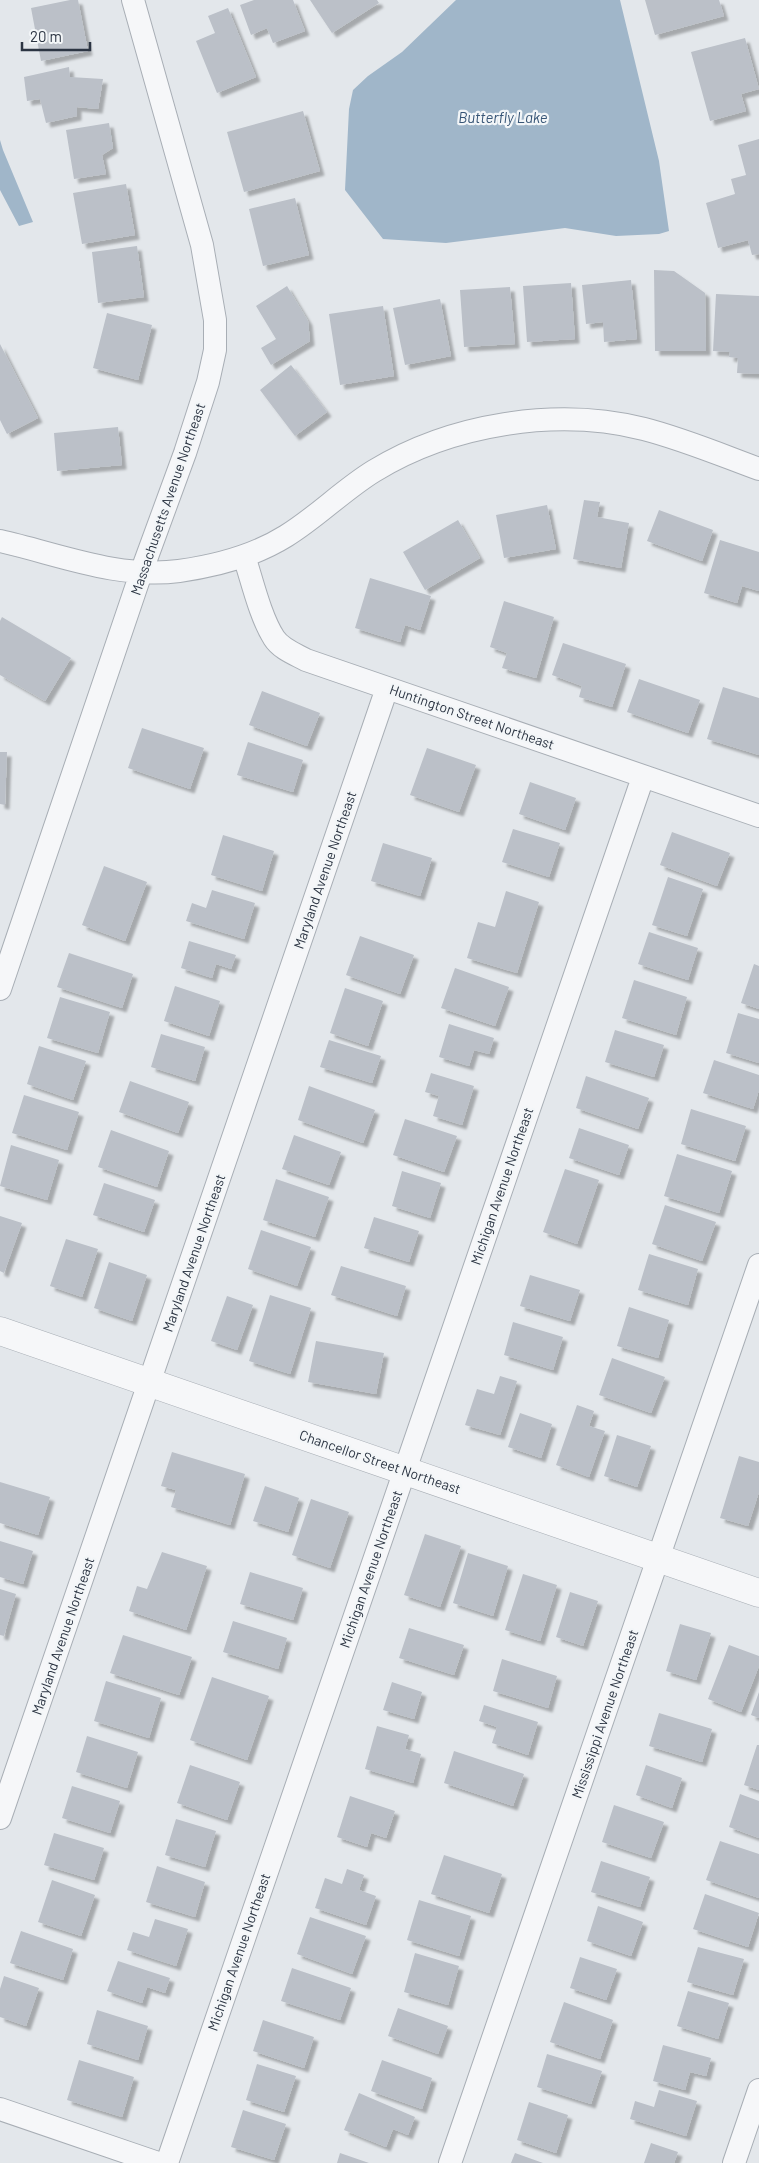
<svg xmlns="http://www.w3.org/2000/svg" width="759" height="2163" viewBox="0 0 759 2163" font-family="Barlow,sans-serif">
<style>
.water{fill:#a0b6c9}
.building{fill:#bbc0c8;filter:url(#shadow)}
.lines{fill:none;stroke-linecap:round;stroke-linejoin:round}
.minor-casing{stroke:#a8aeb5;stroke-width:24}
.tertiary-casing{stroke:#a8aeb5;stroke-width:29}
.minor{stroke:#f6f7f9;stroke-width:22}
.tertiary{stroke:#f6f7f9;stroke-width:28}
.labels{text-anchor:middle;stroke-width:4.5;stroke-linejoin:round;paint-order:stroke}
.street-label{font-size:14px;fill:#2c3543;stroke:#f3f6f8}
.water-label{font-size:15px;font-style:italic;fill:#375576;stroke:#f3f6f8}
</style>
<defs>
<filter id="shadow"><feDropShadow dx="4.5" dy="4.5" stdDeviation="1" flood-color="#0004"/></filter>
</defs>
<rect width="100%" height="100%" fill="#e3e7eb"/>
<path class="water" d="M456 0H620L659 161 669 231 659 234 616 236 565 228 446 243 383 239 345 190 349 109 353 90 368 76 402 52Z
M0 140 3 150 33 222 19 226 0 190Z"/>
<path class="building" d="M70 0H78L88 51 41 61 31 8Z
M254 0H293L305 31 273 43 267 28 251 35 240 5Z
M310 0H377L379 3 332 33Z
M645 0H719L724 16 655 35Z
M228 8 256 77 217 93 196 41 215 33 208 16Z
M745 38 759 89 741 94 746 111 710 121 691 52Z
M69 67 70 77 103 79 98 109 77 107V116L46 123 40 99 27 101 24 77Z
M303 111 320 171 244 192 227 132Z
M109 123 113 148 102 155 106 174 74 179 66 130Z
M759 139V254L752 255 748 240 718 248 706 203 735 194 731 179 746 175 738 145Z
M126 184 135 235 82 244 73 193Z
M295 198 309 255 263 266 249 209Z
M137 246 144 297 98 303 92 252Z
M654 270 674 271 705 293 706 351H655Z
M631 280 637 339 604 342 603 322 586 324 582 285Z
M571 283 575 339 527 342 523 286Z
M287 286 308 321 310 341 271 365 261 348 276 339 256 306Z
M510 287 515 344 464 347 460 290Z
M716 294 759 296V374L737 373 738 358 729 357 730 352 713 351Z
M440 299 451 356 405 365 393 308Z
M383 306 394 376 340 385 329 314Z
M107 313 152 325 138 380 93 368Z
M0 344 38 418 7 434 0 420Z
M291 365 327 412 295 436 260 390Z
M118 427 122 465 57 471 54 433Z
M584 500 600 502 597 517 629 523 621 568 573 559Z
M547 505 556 549 504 558 496 515Z
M659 510 713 530 702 561 647 541Z
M458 520 480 558 425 590 403 552Z
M720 540 759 552V591L742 586 737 603 704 593Z
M370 578 431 596 420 630 405 625 400 642 355 628Z
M504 601 554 617 536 678 502 668 507 653 490 647Z
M2 617 71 658 45 701 0 675V621Z
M563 643 626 664 612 707 579 697 582 686 552 675Z
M639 679 700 700 688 733 627 712Z
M723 687 759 698V755L707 739Z
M262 691 320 713 307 746 249 725Z
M142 728 204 748 190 789 128 768Z
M248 742 303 760 293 792 237 775Z
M427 748 476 765 459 812 410 795Z
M0 752H7L5 805 0 804Z
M530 782 576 798 565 830 519 814Z
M513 829 560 843 549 877 502 862Z
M672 832 730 853 717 886 660 865Z
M223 835 274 851 262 891 211 875Z
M383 843 432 858 420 896 371 881Z
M104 866 147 882 125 941 82 925Z
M668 877 703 889 687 936 652 925Z
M212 890 255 903 244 939 186 921 192 903 206 908Z
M506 891 539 902 517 973 467 958 478 922 495 927Z
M649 932 698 948 688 980 638 964Z
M360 936 414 955 400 994 346 975Z
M189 941 236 955 231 969 216 964 212 978 181 968Z
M69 953 133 974 122 1008 57 987Z
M754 964 759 966V1009L741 1003Z
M455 968 509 987 495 1026 441 1008Z
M634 980 687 997 676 1035 622 1018Z
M175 986 220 1001 209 1036 164 1021Z
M345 988 383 1001 368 1046 330 1033Z
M60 997 110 1012 98 1053 47 1038Z
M738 1013 759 1019V1063L726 1053Z
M449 1024 494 1038 489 1054 474 1050 469 1066 439 1057Z
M615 1030 664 1045 654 1077 605 1062Z
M161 1034 205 1047 195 1081 151 1067Z
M329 1040 381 1056 372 1083 320 1067Z
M39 1046 86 1061 73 1100 27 1084Z
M714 1060 759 1075V1090L753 1109 703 1093Z
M431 1073 474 1086 462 1125 433 1116 439 1096 425 1092Z
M586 1076 649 1098 638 1129 576 1108Z
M130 1081 189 1102 178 1133 119 1112Z
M309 1086 375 1110 363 1143 298 1120Z
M24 1095 79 1112 67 1150 12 1133Z
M691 1109 746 1126 735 1161 681 1144Z
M405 1119 457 1136 444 1172 393 1155Z
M579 1128 629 1145 619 1175 569 1158Z
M111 1130 169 1151 157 1187 98 1167Z
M294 1135 341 1152 329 1185 282 1169Z
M11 1145 59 1160 47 1200 0 1186Z
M677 1154 732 1171 719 1213 664 1196Z
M565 1169 599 1180 577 1244 543 1232Z
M402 1171 441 1183 430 1218 392 1206Z
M276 1179 329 1197 315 1237 263 1220Z
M104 1183 155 1200 144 1232 93 1215Z
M665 1205 716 1222 702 1261 652 1244Z
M0 1216 22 1223 4 1273 0 1271Z
M374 1217 419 1231 409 1262 364 1248Z
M261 1230 311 1247 297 1286 248 1269Z
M66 1239 98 1249 82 1297 50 1286Z
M649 1254 698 1269 688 1305 638 1290Z
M109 1262 147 1275 132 1321 94 1308Z
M341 1266 406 1286 397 1316 331 1295Z
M530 1275 580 1290 570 1321 520 1306Z
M270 1295 311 1308 290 1374 249 1361Z
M227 1296 253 1305 237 1350 211 1341Z
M629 1307 669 1320 658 1358 617 1346Z
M513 1322 563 1337 553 1370 504 1355Z
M316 1341 384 1353 376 1394 308 1382Z
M612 1358 665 1377 651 1413 599 1395Z
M500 1376 517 1381 500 1435 465 1425 477 1389 494 1394Z
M577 1405 594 1411 589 1426 605 1431 589 1477 556 1465Z
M520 1413 552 1424 541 1458 508 1447Z
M617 1435 651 1446 637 1487 604 1476Z
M172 1452 245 1474 230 1525 171 1507 176 1490 161 1486Z
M739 1456 759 1462V1492L748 1526 720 1518Z
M0 1482 50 1497 38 1535 0 1523Z
M265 1486 299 1498 288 1532 253 1521Z
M311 1499 349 1512 330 1568 292 1555Z
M425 1534 461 1546 440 1607 404 1595Z
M0 1541 33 1551 23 1584 0 1577Z
M162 1552 207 1566 186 1630 129 1611 137 1586 147 1589Z
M468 1553 508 1566 493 1616 453 1603Z
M250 1572 303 1588 293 1620 240 1604Z
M523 1574 557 1585 540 1641 505 1630Z
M0 1589 16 1594 4 1636 0 1635Z
M570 1592 598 1601 583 1646 556 1637Z
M233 1621 287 1638 278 1669 223 1652Z
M680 1624 711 1633 696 1680 666 1671Z
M409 1628 464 1645 454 1675 399 1658Z
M123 1635 192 1657 179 1695 110 1673Z
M729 1645 759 1656V1666L741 1712 708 1699Z
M502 1659 557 1676 548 1708 493 1691Z
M212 1677 269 1696 247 1760 190 1740Z
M106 1681 161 1698 149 1738 94 1721Z
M392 1682 422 1692 414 1719 383 1710Z
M759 1692V1718L751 1715Z
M484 1705 538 1722 528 1755 492 1743 497 1727 479 1721Z
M659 1713 712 1729 702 1762 649 1746Z
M377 1726 409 1735 405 1749 421 1754 413 1783 365 1769Z
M87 1736 138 1752 127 1788 76 1772Z
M757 1745H759V1790L744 1785Z
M454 1751 524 1774 513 1806 444 1783Z
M190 1765 240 1782 227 1820 177 1803Z
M646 1765 682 1778 672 1808 636 1795Z
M72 1786 120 1801 110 1833 62 1818Z
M740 1794 759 1801V1838L729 1827Z
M350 1796 395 1811 386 1838 371 1833 367 1847 337 1837Z
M614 1805 664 1822 651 1858 602 1842Z
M176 1819 216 1831 205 1867 165 1855Z
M54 1833 104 1848 94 1880 44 1865Z
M720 1841 759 1854V1898L706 1880Z
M444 1855 502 1874 489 1913 431 1894Z
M601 1861 650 1877 640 1907 591 1892Z
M157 1866 205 1882 195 1917 146 1902Z
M347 1869 364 1875 359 1890 376 1896 366 1925 315 1908 325 1878 342 1884Z
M52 1880 95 1895 81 1936 38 1922Z
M705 1894 759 1913 748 1947 693 1929Z
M419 1900 471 1916 459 1956 407 1940Z
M598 1906 643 1922 631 1956 587 1941Z
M310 1917 366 1936 352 1974 297 1954Z
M155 1919 188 1929 176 1966 127 1950 133 1932 149 1937Z
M21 1931 73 1949 63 1980 10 1963Z
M698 1947 744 1959 733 1995 687 1982Z
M415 1953 459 1966 448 2005 404 1992Z
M580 1957 617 1969 606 2000 570 1988Z
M118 1961 170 1978 165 1993 147 1987 142 2003 107 1991Z
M292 1968 351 1988 340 2020 281 2001Z
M4 1976 39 1988 26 2026 0 2017V1989Z
M688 1991 729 2003 718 2039 677 2026Z
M564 2002 613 2020 600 2059 550 2042Z
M398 2008 448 2026 438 2054 388 2036Z
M97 2010 148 2026 138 2060 87 2044Z
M263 2020 314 2037 304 2068 253 2051Z
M663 2045 711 2058 706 2076 690 2072 685 2090 653 2081Z
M547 2054 602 2071 591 2104 537 2087Z
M79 2060 134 2077 122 2117 67 2100Z
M382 2060 432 2078 422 2109 371 2091Z
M257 2064 296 2076 284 2112 246 2100Z
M659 2090 697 2101 686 2136 630 2119 635 2101 654 2107Z
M359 2093 415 2117 408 2135 393 2129 386 2147 344 2130Z
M529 2102 568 2115 556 2153 517 2140Z
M243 2110 286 2124 274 2160 231 2147Z
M651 2143 678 2152 674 2163H644Z
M340 2153 369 2163H337Z
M515 2153 543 2163H511Z"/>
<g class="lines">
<defs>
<path id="minor" d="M0 541C58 554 118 579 179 571 215 566 254 556 286 536 317 517 343 490 374 471 451 424 556 407 644 429 683 439 721 455 759 469
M244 556C252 580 260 616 274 638 281 649 295 654 306 660L759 816
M0 989 141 573 185 453 208 382 215 350V320L202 245 133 0
M0 1818 387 688
M0 2109 158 2163
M167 2163 643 777
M450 2163 759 1265
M734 2163 759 2090"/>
<path id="tertiary" d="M0 1331 759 1593"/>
</defs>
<use href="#minor" class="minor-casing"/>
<use href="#tertiary" class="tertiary-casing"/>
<use href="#minor" class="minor"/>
<use href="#tertiary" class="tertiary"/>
</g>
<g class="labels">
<g class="street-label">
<text transform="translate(168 499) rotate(-71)" y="5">Massachusetts Avenue Northeast</text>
<text transform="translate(472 717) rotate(19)" y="5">Huntington Street Northeast</text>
<text transform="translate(325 870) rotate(-71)" y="5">Maryland Avenue Northeast</text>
<text transform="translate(502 1186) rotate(-71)" y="5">Michigan Avenue Northeast</text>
<text transform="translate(194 1253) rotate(-71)" y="5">Maryland Avenue Northeast</text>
<text transform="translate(380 1462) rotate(19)" y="5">Chancellor Street Northeast</text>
<text transform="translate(371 1569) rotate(-71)" y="5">Michigan Avenue Northeast</text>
<text transform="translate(63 1636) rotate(-71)" y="5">Maryland Avenue Northeast</text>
<text transform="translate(605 1714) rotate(-71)" y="5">Mississippi Avenue Northeast</text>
<text transform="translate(239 1952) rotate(-71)" y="5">Michigan Avenue Northeast</text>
</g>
<g class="water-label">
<text x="503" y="123">Butterfly Lake</text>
</g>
</g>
<path d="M22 42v8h68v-8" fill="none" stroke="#2c3543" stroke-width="2.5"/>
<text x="30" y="42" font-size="15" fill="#2c3543" stroke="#f3f6f8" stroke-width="4" paint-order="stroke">20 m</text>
</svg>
